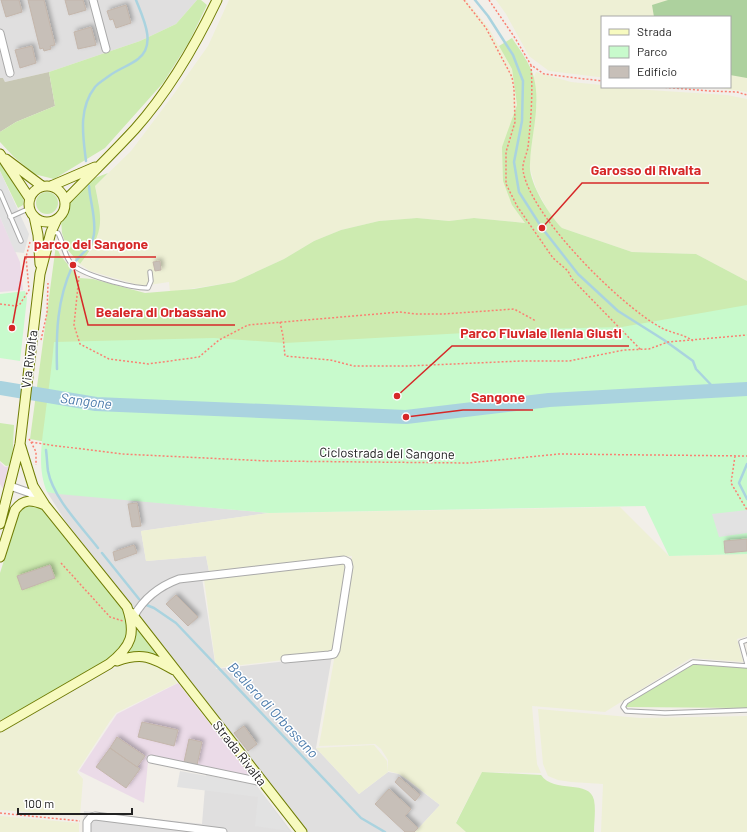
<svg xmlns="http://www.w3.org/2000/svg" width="747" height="832" viewBox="0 0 747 832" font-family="Barlow,sans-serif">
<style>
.residential{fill:#e0dfdf}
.industrial{fill:#ebdbe8}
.construction{fill:#c7c7b4}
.farmland{fill:#eef0d5}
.grass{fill:#cdebb0}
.forest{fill:#add19e}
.park{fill:#c8facc}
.parking{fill:#e2e2e2}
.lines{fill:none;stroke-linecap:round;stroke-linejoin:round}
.stream{stroke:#aad3df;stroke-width:2.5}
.river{stroke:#aad3df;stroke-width:14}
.building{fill:#c7bfb8;stroke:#c4b6ab;filter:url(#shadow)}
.lane-casing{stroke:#a9a9a9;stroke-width:5.5}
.street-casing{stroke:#a9a9a9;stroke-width:9}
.secondary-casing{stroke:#707d05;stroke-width:11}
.path{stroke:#fa8072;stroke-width:1.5;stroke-dasharray:2 2;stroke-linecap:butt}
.lane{stroke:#fff;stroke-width:3.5}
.street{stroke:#fff;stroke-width:7}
.secondary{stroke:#f7fabf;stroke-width:9}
.labels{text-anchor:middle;stroke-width:3;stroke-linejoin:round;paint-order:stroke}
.street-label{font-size:13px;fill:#222;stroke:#fff}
.water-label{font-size:14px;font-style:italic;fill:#4a7aab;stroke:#fff}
.leader{fill:none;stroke:#d62828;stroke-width:1.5}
.callout-dot{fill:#d62828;stroke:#fff;stroke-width:1.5}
.callout-label{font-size:14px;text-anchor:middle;font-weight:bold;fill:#d62828;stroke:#fff;stroke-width:3;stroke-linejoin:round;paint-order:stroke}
</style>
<defs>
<filter id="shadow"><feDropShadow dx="2.5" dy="-2.5" stdDeviation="2" flood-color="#0004"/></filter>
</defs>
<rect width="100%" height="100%" fill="#f2efe9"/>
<path class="residential" d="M0 0H197L176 24 140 41 49 72 5 82 3 78H0Z
M47 492 269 513 141 531 146 561 206 556 210 577 202 578 216 669 332 656 316 748 359 794 388 772 399 774 440 805 415 832H306L66 522Z
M206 775 256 785 292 832H83L84 811 202 824Z"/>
<path class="industrial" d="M0 217 20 262 23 290 0 292Z
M0 462 5 467 11 466 4 490 0 484Z
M178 683 257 784 148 762 144 803 79 771 117 714Z"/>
<path class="construction" d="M49 72 55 106 16 122 0 132V78H3L5 82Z"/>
<path class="farmland" d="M229 0H466L488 27 512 69 517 105 511 124 512 205 526 223 474 218 449 221 417 218 379 221 341 230 314 241 284 259 234 282 170 292 169 282 142 286 90 271 80 264 95 245 99 203 95 186 131 151 171 98 208 46Z
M496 0H747V92L713 87H730V17H602V77H598L549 71 529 56 506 14Z
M536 72 571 82 602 85V87L727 95 747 99V281L696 254 632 252 562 228 553 220 536 188 529 165 537 104 534 77Z
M620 507 669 556 747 554V636L737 639 743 662 691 658 605 712 532 706 537 764 541 773 482 772 456 822 466 832H415L440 805 408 780 399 774 388 771V760L381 749 375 744 319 746 352 556 209 571 206 556 146 561 141 531 269 513Z
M350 561 334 654 216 668 204 579Z
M137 659 158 665 168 672 177 683 116 713 110 721 77 772 83 779 80 816 0 810V733L113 669Z
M538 709 640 718 747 716V832H601L603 784 571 782 558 780 548 776 543 764Z
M374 745 387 761 388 772 359 794 316 748Z
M0 816 79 823V832H0Z"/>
<path class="grass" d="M197 0H201L207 5 189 42 163 83 105 148 54 179 34 174 13 156 0 142V132L16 122 55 106 49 72 140 41 176 24Z
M512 38C520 50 531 65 534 78 541 107 531 135 530 164 528 182 550 216 562 228L632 252 696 254 747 281V454L51 443 30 439 56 245 60 255 79 278 93 279 145 293 194 289 234 282 284 259 314 241 341 230 379 221 417 218 449 221 474 218 525 223 512 205 503 181 502 147 517 105 512 69 499 46Z
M0 163 24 197 23 205 18 208 0 171Z
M108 173 95 186C103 223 104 233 80 264L67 249 62 233 61 220 73 196 92 179Z
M36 203a11 11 0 1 1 22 0a11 11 0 1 1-22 0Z
M0 423 14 425 12 465 6 466 0 461Z
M32 504 42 509 123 609C132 634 128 644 107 660L11 716 0 720V573L19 513 25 507Z
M139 630 162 655 157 657 127 654 133 643 136 631Z
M692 662 747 666V708L625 707 627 702Z
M482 772 541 775C554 794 590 779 594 800 596 810 594 822 594 832H466L456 823Z"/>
<path class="forest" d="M668 0H747V78L730 75V17H654L652 5Z"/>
<path class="park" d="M25 291 27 298 20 361 0 358V294Z
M747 305V554L669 556 645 506 269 513 58 494 47 492C36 466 43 437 46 409 49 387 52 364 54 342L214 338 285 343 537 329 622 327Z"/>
<path class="parking" d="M0 171 29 234 24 253 15 252 0 217Z
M747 510V533L719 537 712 514Z
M180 771 256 785 289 831 255 826 258 797 177 787Z"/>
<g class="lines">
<path class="stream" d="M475 0 488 16 513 55 523 81 522 121 514 162 519 192 542 228 578 274 618 311 664 340 693 361 696 369 716 390
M86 161C83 136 78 109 95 87 98 83 105 79 109 76 118 69 129 66 138 59 157 45 143 18 136 0
M57 369C56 333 57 300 72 267 77 255 93 249 94 234 96 217 90 202 89 186
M46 450C47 457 47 464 48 471 53 498 82 527 98 548
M747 464 739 483 747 499
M102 553 139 599
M144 604 154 608 176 623 361 818 385 832"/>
<path class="river" d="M0 388 96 404 406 417 549 400 747 389"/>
</g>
<path class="building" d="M1 0H19L22 12 6 17Z
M28 0H44L55 45 50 46 51 49 44 51 43 48 40 49Z
M65 0H83L86 10 69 15Z
M126 5 131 23 116 28 113 19 110 20 107 11Z
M91 27 96 45 78 49 74 32Z
M32 46 36 63 20 68 15 50Z
M160 261 161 270 155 271 153 262Z
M137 503 141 526 132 527 128 504Z
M747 539V551L725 553 724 541Z
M134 545 137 553 115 561 113 552Z
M50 565 55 578 22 590 17 576Z
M176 595 198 617 188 626 166 604Z
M142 722 178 730 174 746 138 737Z
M244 726 257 744 248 751 234 733Z
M117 737 145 756 137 767 110 748Z
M189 739 202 742 197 765 184 762Z
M110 748 140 769 126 788 96 767Z
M399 777 420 795 415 801 395 782Z
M389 789 411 809 405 816 418 828 414 832H405L375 804Z"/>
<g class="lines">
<defs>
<path id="lane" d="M0 192 21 241
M10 217 30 208
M52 232 58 233C63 242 64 254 70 262 79 275 132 288 148 288L151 281 150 272
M747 640 741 642 747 664
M747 666 693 662 626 702 623 707 626 711 665 713 747 710"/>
<path id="street" d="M93 0 106 49
M0 33 10 73
M10 486 30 493 41 503
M134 616C144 598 160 586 179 579L344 560 348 562 349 567 336 650 334 654 329 655 285 659
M151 759 262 782
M87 832V822L91 817 95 816 223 832"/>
<path id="secondary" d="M0 154 30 199
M6 159 42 186
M51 186 95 167
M29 204a18 18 0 1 1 36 0a18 18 0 1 1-36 0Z
M65 201C88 177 112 154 135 129 169 91 195 46 217 0
M34 216 38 235 40 264
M0 524 20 444 40 274 51 232 57 219
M0 557 15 510C24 498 32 500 45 505
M131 613 302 832
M117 661C142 652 152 657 174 670
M0 727 109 664C132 646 136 634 127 607L45 505 33 486 20 444"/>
</defs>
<use href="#lane" class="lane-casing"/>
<use href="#street" class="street-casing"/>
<use href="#secondary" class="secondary-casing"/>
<path class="path" d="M464 0 486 28 512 77 514 89 515 122 506 152V184L517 206 553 258 568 271 572 279 641 350
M489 0 515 38 531 65 544 74 602 81
M531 65C533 93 531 120 528 147 527 154 522 163 523 170 529 215 621 306 660 327 670 333 684 334 693 341
M661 87 710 91 737 92 747 95
M79 276 74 325 80 344 109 359 148 364 199 357 219 340 248 325 400 312 415 314H444L514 309 536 321
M0 304 16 306 20 304 29 290 26 257 30 242
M280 322 283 336 285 356 330 360 354 366H408L521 361H569L624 350 649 349 668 342 747 335
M41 340 47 313 48 283
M29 439 31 442 50 445 122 454 268 461 468 463 559 454 747 456
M31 442 36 452V465
M735 456 731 483 747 510
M61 563 110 617 123 621
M0 813 80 821"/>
<use href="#lane" class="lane"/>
<use href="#street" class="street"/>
<use href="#secondary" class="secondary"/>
</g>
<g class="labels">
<g class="street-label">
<text transform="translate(29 359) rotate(-83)" y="5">Via Rivalta</text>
<text transform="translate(387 453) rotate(1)" y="5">Ciclostrada del Sangone</text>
<text transform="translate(240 753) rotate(52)" y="5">Strada Rivalta</text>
</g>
<g class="water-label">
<text transform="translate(86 401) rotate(7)" y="5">Sangone</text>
<text transform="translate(273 710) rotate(47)" y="5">Bealera di Orbassano</text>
</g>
</g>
<path class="leader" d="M542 228L582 183H709M12 328L25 257H156M73 265L88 325H235M397 396L452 346H629M406 417L463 410H533"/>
<g class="callout-dot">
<circle cx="542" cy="228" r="4"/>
<circle cx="12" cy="328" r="4"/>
<circle cx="73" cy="265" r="4"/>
<circle cx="397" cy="396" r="4"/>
<circle cx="406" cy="417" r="4"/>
</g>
<g class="callout-label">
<text x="646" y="175">Garosso di Rivalta</text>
<text x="91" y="249">parco del Sangone</text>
<text x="161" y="317">Bealera di Orbassano</text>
<text x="541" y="338">Parco Fluviale Ilenia Giusti</text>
<text x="498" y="402">Sangone</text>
</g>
<rect x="601" y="16" width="130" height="72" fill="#ffffff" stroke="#a7a7a7"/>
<rect x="609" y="29" width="20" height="6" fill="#f7fabf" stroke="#a7a7a7"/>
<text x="637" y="36" font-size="12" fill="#222222">Strada</text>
<rect x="609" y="46" width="20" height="12" fill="#c8facc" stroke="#a7a7a7"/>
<text x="637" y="56" font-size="12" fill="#222222">Parco</text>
<rect x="609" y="66" width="20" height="12" fill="#c7bfb8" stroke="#a7a7a7"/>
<text x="637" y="76" font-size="12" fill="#222222">Edificio</text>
<path d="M18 808v6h114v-6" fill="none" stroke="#222222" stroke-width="2"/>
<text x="24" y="808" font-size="12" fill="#222222" stroke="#ffffff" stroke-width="3" paint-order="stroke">100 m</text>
</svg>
